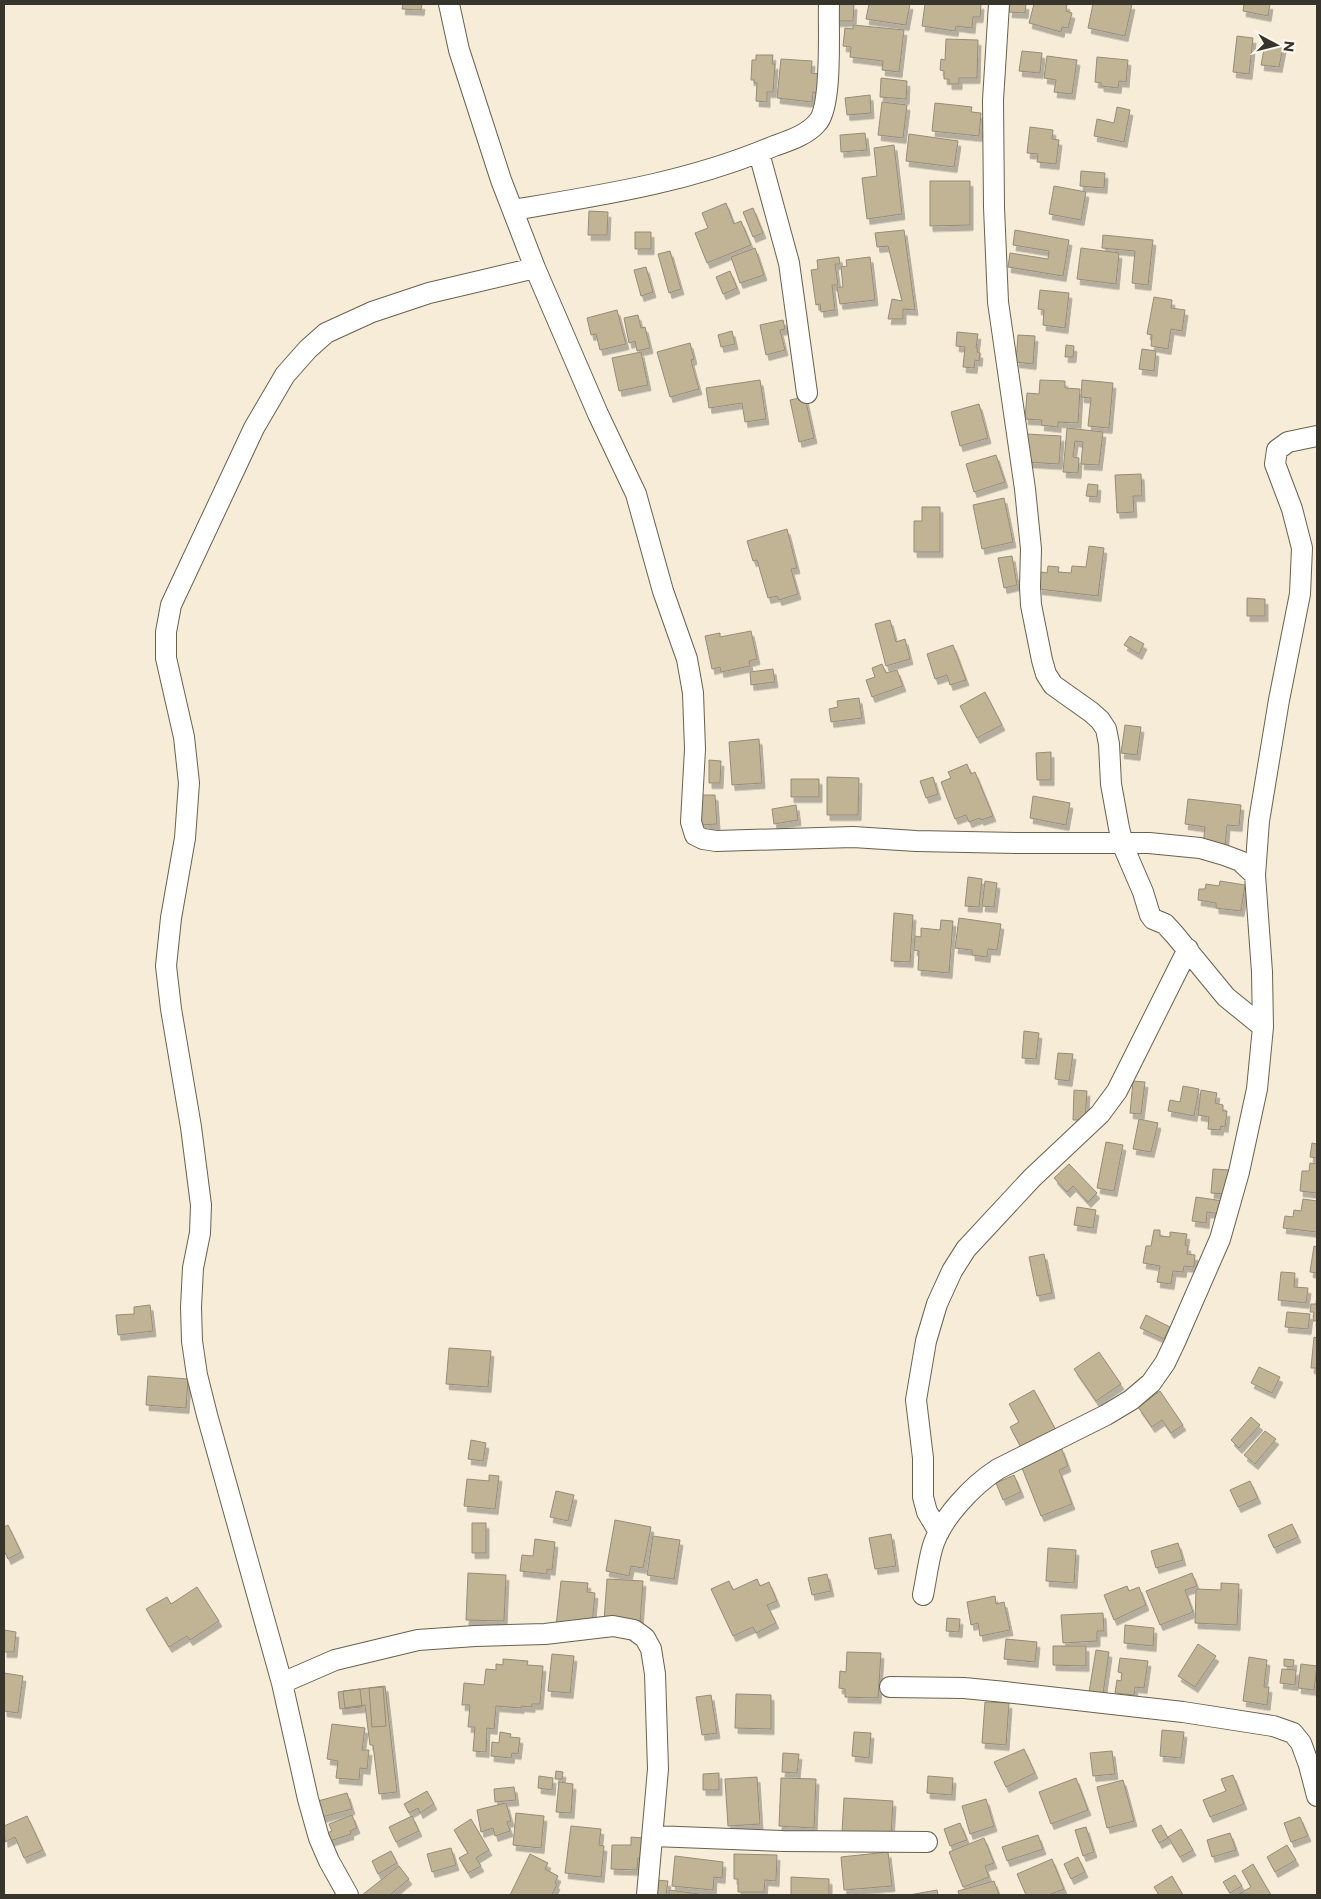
<svg xmlns="http://www.w3.org/2000/svg" width="1321" height="1899" viewBox="0 0 1321 1899" font-family="Montserrat,sans-serif">
<style>
.building{fill:#c1b495;stroke:#958c79;filter:url(#shadow)}
.lines{fill:none;stroke-linecap:round;stroke-linejoin:round}
.street-casing{stroke:#69614f;stroke-width:22}
.street{stroke:#fff;stroke-width:20}
</style>
<defs>
<filter id="shadow"><feDropShadow dx="3" dy="5.5" stdDeviation="0" flood-color="#0004"/></filter>
</defs>
<rect width="100%" height="100%" fill="#f6ecd7"/>
<path class="building" d="M403 4H422L421 10 402 9Z
M837 4H854L853 21H837Z
M869 4H910L906 25 866 19Z
M925 4H981L980 17H973L972 28 956 26 955 31 922 26Z
M1010 4H1026L1025 13 1009 12Z
M1034 4H1067L1066 11 1072 13 1068 28 1062 27 1061 32 1029 23Z
M1093 4H1132L1125 36 1088 28Z
M1244 4H1270L1268 16 1243 11Z
M853 25 904 30 899 72 882 70 883 61 850 57 851 47 843 46 845 28 853 29Z
M1237 36 1253 38 1249 74 1233 72Z
M946 39 978 40 977 78H959V84H949V79H944V71L940 70 941 59 945 60Z
M1265 44 1283 47 1279 67 1261 65Z
M1022 51 1042 53 1040 73 1019 71Z
M756 55H773L772 64H775L773 92H767V102L756 101 757 83H754V80H751L752 60H756Z
M1047 56 1077 60 1072 94 1054 92 1056 80 1044 78Z
M1097 57 1128 60 1126 82 1119 81 1118 88 1101 86V83L1095 82Z
M781 59 812 61 811 73 822 74 820 93 813 92 812 102 777 98Z
M881 78 907 81 906 99 880 97Z
M870 95 871 113 847 115 845 98Z
M882 102 907 105 903 138 878 135Z
M935 103 972 107 971 112 981 113 979 136 932 131Z
M1117 107 1130 110 1124 142 1094 136 1097 119 1114 123Z
M1030 127 1053 130 1052 139 1059 140 1056 164 1037 162 1038 154 1027 153Z
M865 133 867 150 841 152 840 135Z
M909 134 958 141 954 167 906 161Z
M894 145 902 214 867 219 862 178 877 176 874 148Z
M1081 171 1105 173 1104 188 1080 186Z
M930 181H970V225L930 226Z
M1054 186 1086 192 1081 220 1049 214Z
M726 203 734 224 741 221 751 245 707 263 695 233 708 228 702 213Z
M753 208 763 233 753 237 743 212Z
M589 211 608 212 607 235H588Z
M904 230 915 310 903 309V319H888L892 299 902 301 888 246 877 247 875 233Z
M1015 230 1069 240 1063 276 1008 267 1010 253 1048 259 1049 251 1013 245Z
M635 232H651V249H635Z
M1103 235 1153 240 1148 285 1132 283 1135 251 1102 248Z
M755 248 764 275 740 283 731 257Z
M1081 248 1119 253 1116 284 1077 279Z
M670 251 681 289 669 293 658 254Z
M839 257 840 264H835L838 285H832L835 310 821 312 820 304 816 305 811 270 818 269 817 260Z
M870 257 875 300 840 304 837 287H843L841 267 847 266 846 260Z
M646 267 653 292 641 296 634 270Z
M730 271 737 288 723 294 716 277Z
M1040 290 1069 293 1065 328 1043 325 1044 310 1038 309Z
M1154 297 1172 300 1171 308 1185 310 1182 331 1171 329 1168 349 1151 346 1152 335 1147 334Z
M617 310 626 344 600 350 596 334 591 335 587 318Z
M638 315 641 328 645 327 650 348 637 351 635 341 629 343 624 318Z
M783 320 785 329 780 330 785 350 766 355 760 325Z
M732 331 735 344 721 347 718 335Z
M957 332 978 334 976 348H978L977 352 980 353 979 361 975 360 974 368 963 367 965 347 956 346Z
M1018 335 1035 336 1033 364 1016 362Z
M690 343 694 359 691 360 693 368 699 389 670 397 657 352Z
M1066 345 1074 346 1073 357H1065Z
M1142 349 1156 351 1154 371 1139 369Z
M641 352 648 385 619 391 612 358Z
M760 380 766 419 745 422 742 403 709 408 706 388Z
M1040 380 1065 381V388L1080 389 1078 423 1058 422V427L1041 425 1042 420 1025 419 1027 393 1039 394Z
M1082 380 1113 383 1109 428 1088 426 1091 398 1081 397Z
M805 397 814 438 799 442 790 400Z
M979 404 988 438 960 446 951 412Z
M1067 428 1103 432 1099 465 1081 464 1083 442 1075 441 1073 457 1079 458 1078 473 1063 472Z
M1027 434 1061 436 1059 464 1025 462Z
M996 455 1005 482 974 492 966 464Z
M1141 474 1142 496H1133L1134 512 1117 513 1115 475Z
M1088 484 1098 485 1097 497 1086 496Z
M1004 498 1013 542 982 549 973 505Z
M922 507H940V552H914V521H922Z
M787 529 797 568 791 569 798 594 779 600 777 596 768 598 757 560 753 561 747 541Z
M1089 546 1104 548 1098 596 1039 589 1041 572 1047 573 1048 566 1059 567 1058 572 1071 573 1072 566 1086 567Z
M1012 556 1017 585 1004 588 998 558Z
M1247 598 1265 599V616H1247Z
M890 620 896 642 905 639 910 659 886 666 875 624Z
M751 631 757 659 749 661 750 666 721 672 720 667 712 669 705 636 720 633V637Z
M1130 636 1144 644 1139 654 1124 645Z
M953 645 966 680 950 685 947 675 935 679 927 654Z
M882 664 886 673 897 670 903 686 872 697 866 680 875 677 872 668Z
M773 669 775 682 751 685 750 672Z
M985 692 1002 725 977 738 960 706Z
M859 698 862 718 831 722 829 709 838 707 837 701Z
M1125 725 1141 727 1137 755 1121 753Z
M759 739 762 783 732 785 729 742Z
M1051 752V780H1037L1036 753Z
M709 760 721 761 720 783H709Z
M967 764 971 774 975 772 993 816 981 820 980 818 969 822 966 815 955 819 941 782 951 778 948 772Z
M827 777 859 778 858 815H827Z
M933 777 938 794 926 798 920 781Z
M791 779H819V797H791Z
M699 795H715L717 824 700 825Z
M1033 796 1070 803 1066 825 1030 818Z
M1188 799 1241 805 1239 826 1227 825 1225 847 1203 845 1205 827 1185 824Z
M796 805 798 820 774 824 772 809Z
M968 877 982 879 979 907 965 906Z
M985 881 997 883 994 907 982 906Z
M1220 881 1245 885 1241 911 1216 908V903L1198 900 1199 889H1205L1206 884 1219 886Z
M894 913 913 915 910 962 891 961Z
M959 918 1001 924 997 950 988 949 987 957 972 955V950L955 948Z
M941 920 953 921 949 973 918 970 919 951 914 950 915 936 921 937V928L940 930Z
M1024 1031 1039 1033 1036 1059 1022 1058Z
M1058 1053 1073 1054 1069 1081 1055 1079Z
M1133 1081 1145 1082 1141 1114 1130 1113Z
M1183 1086 1199 1089 1194 1116 1168 1111 1170 1100 1180 1102Z
M1074 1090 1087 1091 1085 1120H1073Z
M1201 1090 1217 1093 1215 1103 1223 1105V1111H1227L1225 1127 1221 1126 1220 1130 1208 1129 1209 1117 1198 1115Z
M1139 1119 1158 1123 1151 1152 1133 1149Z
M1106 1142 1123 1145 1114 1191 1097 1188Z
M1312 1143 1317 1144V1158L1310 1157Z
M1310 1163 1317 1164V1193L1300 1191 1302 1171H1309Z
M1069 1164 1097 1193 1088 1202 1073 1186 1067 1192 1054 1178Z
M1213 1169 1230 1170 1229 1194 1211 1193Z
M1196 1197 1223 1201 1221 1214 1207 1212 1206 1223 1192 1221Z
M1303 1199 1317 1201V1232L1283 1228 1285 1216 1293 1217 1294 1210 1301 1211Z
M1077 1207 1096 1210 1093 1228 1074 1225Z
M1154 1230H1160V1236L1170 1237V1232L1187 1234 1185 1245 1188 1246 1187 1254 1195 1255 1194 1267 1184 1266 1183 1272 1173 1271 1171 1284 1157 1282 1160 1266 1143 1263 1146 1246H1151Z
M1314 1246 1317 1247V1273L1310 1272Z
M1044 1254 1052 1293 1037 1296 1029 1257Z
M1281 1272 1295 1273 1294 1287 1308 1288 1306 1303 1278 1300Z
M1317 1294V1325V1321H1313L1314 1312H1310L1311 1304H1316Z
M150 1305 153 1331 118 1335 116 1315 134 1314V1307Z
M1287 1312 1310 1314 1308 1329 1285 1327Z
M1146 1315 1170 1327 1164 1339 1140 1328Z
M1314 1337 1317 1338V1368H1311Z
M449 1348 491 1351 488 1387 446 1384Z
M1099 1352 1121 1384 1096 1401 1074 1369Z
M1259 1367 1280 1377 1272 1393 1251 1383Z
M148 1376 188 1379 186 1408 146 1405Z
M1034 1390 1057 1432 1023 1451 1010 1427 1019 1422 1009 1404Z
M1160 1391 1183 1425 1171 1433 1162 1420 1152 1427 1138 1407Z
M1251 1417 1260 1425 1239 1448 1231 1440Z
M1265 1431 1276 1439 1255 1464 1244 1455Z
M471 1440 486 1443 483 1461 468 1459Z
M1061 1447 1068 1466 1059 1470 1072 1504 1041 1516 1020 1463Z
M489 1475 499 1476 495 1509 464 1506 467 1479 489 1481Z
M1014 1475 1021 1492 1003 1500 996 1483Z
M1250 1481 1258 1498 1238 1507 1230 1490Z
M556 1491 574 1495 568 1521 550 1517Z
M615 1520 651 1527 643 1568 631 1566 629 1576 606 1571Z
M472 1523H486V1553H472Z
M1292 1524 1298 1537 1274 1548 1268 1535Z
M8 1525 21 1552 8 1559 4 1550V1527Z
M891 1534 896 1566 875 1569 869 1538Z
M653 1536 680 1540 674 1579 647 1575Z
M535 1539 555 1542 552 1570 547 1569V1574L520 1571 522 1555 533 1556Z
M1178 1543 1183 1560 1156 1568 1151 1551Z
M1048 1548 1076 1550 1074 1583 1046 1581Z
M468 1573 506 1575 504 1621 466 1620Z
M1192 1573 1197 1586 1185 1590 1193 1612 1160 1625 1146 1591Z
M827 1574 831 1591 812 1595 808 1578Z
M607 1579 643 1581 640 1623 604 1621Z
M757 1579 760 1586 769 1582 777 1601 767 1605 776 1623 756 1633 753 1627 733 1636 711 1589 729 1581 733 1590Z
M561 1581 588 1583 587 1592 595 1593 592 1624 556 1626Z
M1221 1583 1239 1584 1237 1625 1195 1623 1196 1589 1221 1590Z
M1127 1586 1129 1591 1139 1587 1146 1605 1114 1620 1104 1595Z
M197 1587 219 1621 190 1640 187 1636 169 1647 146 1609 167 1597 171 1604Z
M995 1596 996 1604 1004 1602 1010 1630 980 1636 978 1623 971 1625 967 1602Z
M1103 1613 1104 1631H1097V1641L1063 1643 1061 1615Z
M947 1618 960 1619 959 1632 946 1631Z
M1125 1625 1154 1628 1153 1646 1124 1643Z
M4 1630 16 1632 14 1652H4Z
M1006 1639 1037 1642 1035 1662 1004 1659Z
M1198 1644 1216 1656 1195 1687 1178 1676Z
M1053 1646H1086V1666L1053 1665Z
M1096 1650 1109 1652 1103 1694 1089 1692Z
M847 1652 881 1653 878 1698 845 1697V1689L839 1688 840 1671 846 1672Z
M552 1654 574 1656 570 1693 548 1691Z
M1249 1657 1267 1660 1264 1687H1269L1267 1705 1243 1701Z
M1120 1658 1148 1661 1144 1688 1135 1687 1134 1695 1115 1693 1117 1680 1121 1681 1122 1673 1118 1672Z
M503 1659 528 1661 527 1665 543 1666 540 1704H532V1707L521 1706V1708L496 1706 494 1729 487 1728 486 1752 473 1751 475 1727H468L470 1705H462L464 1683 484 1685 486 1669 496 1670V1664L503 1665Z
M1284 1659 1294 1660 1293 1667 1284 1666Z
M1301 1664 1317 1666 1314 1690 1298 1688Z
M1282 1669 1296 1670 1295 1685 1280 1683Z
M4 1673 23 1676 18 1713 4 1711Z
M385 1686 397 1792 379 1794 373 1745H370L365 1705 345 1708 343 1691Z
M383 1687 386 1726 372 1727 369 1688Z
M360 1689 362 1707 340 1709 338 1692Z
M736 1694 771 1695V1729L735 1728Z
M711 1695 717 1733 702 1735 696 1697Z
M985 1702 1009 1703 1006 1745 982 1743Z
M332 1724 365 1728 362 1750H369L367 1769 360 1768 359 1780 336 1778 338 1761 327 1759Z
M1162 1730 1184 1732 1181 1758 1160 1756Z
M500 1732 511 1734 510 1737 520 1738 518 1754 512 1753 511 1758 491 1756 492 1742 499 1743Z
M854 1732 871 1733 869 1758 852 1756Z
M1024 1749 1035 1773 1006 1787 994 1762Z
M1112 1751 1115 1774 1093 1776 1090 1753Z
M783 1753 799 1754 797 1773 782 1772Z
M556 1771 563 1772 562 1779H555Z
M719 1773V1790H703V1774Z
M1233 1775 1244 1804 1210 1817 1203 1800 1226 1791 1221 1779Z
M539 1776 553 1778 552 1790 538 1788Z
M928 1776 953 1778 952 1795 927 1793Z
M757 1777 760 1824 728 1826 725 1779Z
M781 1778 816 1779 814 1828 779 1826Z
M1076 1778 1088 1810 1051 1824 1039 1792Z
M1123 1780 1134 1821 1107 1828 1097 1787Z
M559 1782 573 1784 571 1813 556 1812Z
M514 1787 516 1800 495 1802 494 1789Z
M427 1791 434 1804 420 1813 418 1808 409 1813 404 1804Z
M347 1793 352 1809 322 1817 318 1801Z
M844 1798 893 1801 891 1835 842 1832Z
M986 1799 994 1826 970 1834 962 1806Z
M506 1803 511 1821 507 1822 510 1831 495 1836 493 1828 481 1832 477 1810Z
M516 1813 544 1816 541 1848 513 1845Z
M352 1815 357 1828 350 1831 351 1834 330 1841 327 1833 332 1831 329 1824Z
M27 1816 43 1850 24 1858 15 1837 5 1842 4 1826Z
M412 1816 419 1831 396 1842 389 1827Z
M1300 1817 1308 1836 1291 1842 1284 1823Z
M471 1819 489 1850 476 1858 481 1866 468 1873 459 1858 468 1853 454 1830Z
M960 1823 967 1840 950 1846 944 1829Z
M1161 1825 1168 1838 1159 1843 1152 1830Z
M571 1826 601 1829 599 1845 604 1846 601 1877 565 1873Z
M1086 1827 1094 1852 1083 1856 1075 1830Z
M1181 1829 1193 1850 1180 1857 1168 1837Z
M1230 1833 1236 1850 1212 1857 1207 1840Z
M1038 1835 1043 1849 1007 1861 1002 1847Z
M631 1837 643 1838V1858H638L637 1870 611 1869 612 1845H631Z
M984 1838 994 1863 985 1866 989 1877 963 1887 949 1852Z
M1287 1845 1296 1860 1275 1872 1267 1857Z
M451 1848 456 1865 432 1872 427 1854Z
M391 1851 397 1863 378 1874 372 1861Z
M888 1852 892 1886 844 1890 841 1857Z
M530 1854 548 1863 545 1869 558 1876 555 1883 557 1884 552 1895H510Z
M734 1854 777 1855 776 1881 765 1880 764 1892H738V1879H734Z
M675 1856 723 1862 722 1878 714 1877 713 1890 672 1886Z
M1078 1857 1085 1872 1071 1879 1064 1864Z
M1052 1859 1064 1889 1049 1895H1026L1017 1874Z
M1253 1864 1271 1895 1239 1894 1251 1887 1242 1871Z
M399 1866 409 1879 390 1895H362Z
M1235 1875 1242 1886 1230 1893 1223 1882Z
M1172 1876 1183 1895H1159L1154 1887Z
M791 1877 829 1879V1895H791Z
M655 1880 668 1881 666 1895H653Z
M994 1881 999 1895H959L958 1891Z
M669 1890 706 1895H669Z
M937 1890 938 1895H909Z"/>
<g class="lines">
<defs>
<path id="street" d="M449 4 459 50 501 180 535 268 598 414 636 494 663 591 687 659 693 693 695 749 691 822 695 835 703 839 716 841 853 837 916 841 1016 843H1149L1200 848 1224 855 1240 861 1255 875
M999 4 993 100 994 207 998 302 1025 489 1031 549 1030 587 1031 605 1042 660 1046 674 1053 685 1091 712 1100 720 1106 729 1109 744 1111 784 1119 828 1124 848 1143 892 1150 915 1153 919 1165 924 1175 935 1226 997 1263 1027
M759 153 789 263 807 393
M513 210C603 195 690 182 774 146 788 141 807 135 817 123 833 107 828 28 829 4
M939 1532 927 1512 923 1497V1458L916 1400 926 1341 937 1304 952 1271 966 1249 1032 1178 1100 1114 1117 1091 1188 949
M923 1595C926 1580 928 1564 932 1549 940 1519 973 1485 998 1469L1106 1415 1131 1400 1151 1383 1165 1363 1175 1342 1220 1239 1239 1172 1257 1089 1263 1027 1262 972 1255 875 1259 821 1279 700 1300 594 1302 548 1292 509 1275 464 1277 450 1288 442 1317 436
M282 1683 335 1660 418 1640 475 1636 545 1634 613 1626 634 1630 645 1638 651 1649 655 1674 658 1769 647 1895
M890 1687 964 1688 1005 1692 1183 1712 1273 1726 1293 1733 1301 1743 1309 1765 1317 1796
M653 1836 783 1841 927 1842
M348 1895 329 1861 319 1838 308 1799 282 1683 207 1415 197 1375 192 1341 191 1307 193 1268 200 1233 201 1205 191 1127 171 1009 166 966 171 918 185 838 189 783 184 737 166 658V632L171 605 254 428 285 375 308 349 326 333 372 312 429 293 535 268"/>
</defs>
<use href="#street" class="street-casing"/>
<use href="#street" class="street"/>
</g>
<rect width="1321" height="1899" fill="none" stroke="#37342c" stroke-width="10"/>
<g transform="translate(1276 45) rotate(97)" stroke="#fefaf1" stroke-width="4" paint-order="stroke">
<path d="M0-4L9 19L0 12L-9 19Z" fill="#37342c"/>
<text y="-8" font-size="14" font-weight="bold" text-anchor="middle" fill="#37342c">N</text>
</g>
</svg>
